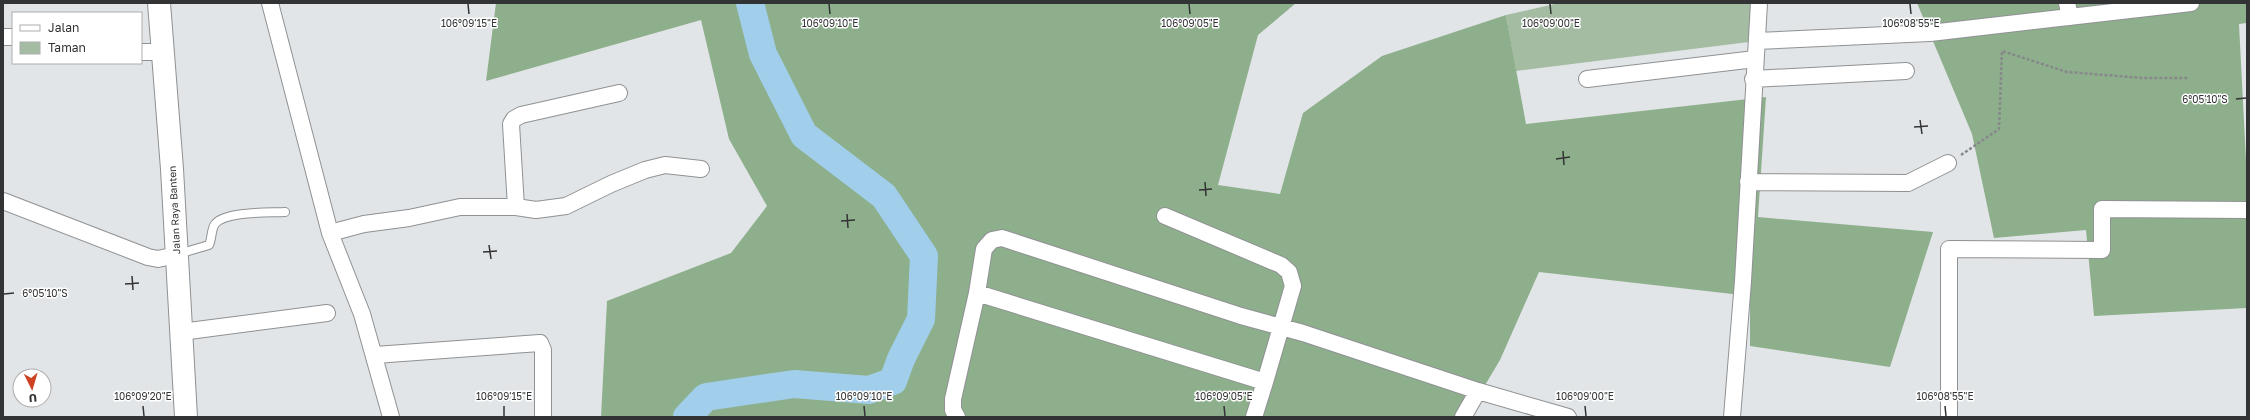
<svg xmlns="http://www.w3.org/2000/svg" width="2250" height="420" viewBox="0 0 2250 420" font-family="'Golos Text',sans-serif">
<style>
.green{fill:#a4bda2}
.forest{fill:#8eaf8c}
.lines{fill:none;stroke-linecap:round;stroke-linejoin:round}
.river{stroke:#a1cfeb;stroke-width:28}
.service-casing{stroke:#8f9193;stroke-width:10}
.minor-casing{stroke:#8f9193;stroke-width:18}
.primary-casing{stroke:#8f9193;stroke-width:24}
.path{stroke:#86888a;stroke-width:2.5;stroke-dasharray:3 2;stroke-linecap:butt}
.service{stroke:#fff;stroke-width:8}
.minor{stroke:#fff;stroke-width:16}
.primary{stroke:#fff;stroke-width:22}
.ticks{fill:none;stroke:#323334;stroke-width:1.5}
.labels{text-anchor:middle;stroke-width:3;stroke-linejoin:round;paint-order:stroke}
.street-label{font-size:10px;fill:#323334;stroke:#fff}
.ticks-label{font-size:10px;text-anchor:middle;fill:#323334;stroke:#fff;stroke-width:3;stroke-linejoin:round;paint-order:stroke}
</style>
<rect width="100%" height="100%" fill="#e2e5e7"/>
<path class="green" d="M1559 3H1760L1757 41 1516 71 1506 15Z"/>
<path class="forest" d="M496 3H1296L1258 35 1218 185 1280 194 1303 113 1382 56 1506 15 1526 124 1766 97 1758 217 1933 232 1890 367 1750 346V296L1539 272 1500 360 1466 417H601L607 301 731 253 767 206 729 139 701 20 486 81Z
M1917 3H2247V23L2239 24 2247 180V308L2094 316 2086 230 1994 238 1972 134Z"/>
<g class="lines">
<path class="river" d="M687 417 706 397 794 384 869 390 893 381 901 359 921 319 924 256 884 196 804 135 763 54 750 3"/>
<defs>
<path id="service" d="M178 254 209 245C212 239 211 229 215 224 225 211 269 213 285 212"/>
<path id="minor" d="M270 3 330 233 362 314 391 417
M2067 3 2070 17
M3 37H13
M1757 41 1930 33 2191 3
M141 52H163
M1587 79 1755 59
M1753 79 1906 71
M1748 182 1908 183 1948 163
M3 201 148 257 158 259 176 255
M516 207 511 124 514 119 521 115 619 93
M330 233 364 224 409 218 460 207H516L536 210 566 206 611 184 645 170 665 165 701 169
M977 293 1265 382 1293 286 1289 272 1281 265 1165 216
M181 332 327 313
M375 355 540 343 543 350V417
M957 417 953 410V399L977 293 984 249 992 240 1002 238 1241 316 1303 333 1478 391 1568 417
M1254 417 1265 382
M1463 417 1478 391
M1732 417 1743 281 1759 3
M1949 417V249L2102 250V209L2247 210"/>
<path id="primary" d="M159 3 172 169 186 417"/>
</defs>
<use href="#service" class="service-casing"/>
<use href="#minor" class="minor-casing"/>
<use href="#primary" class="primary-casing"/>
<path class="path" d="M1961 155 1999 129 2002 51 2067 72 2143 78H2189"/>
<use href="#service" class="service"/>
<use href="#minor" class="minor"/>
<use href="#primary" class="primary"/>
</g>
<path class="ticks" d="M468 4 469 14M829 4 830 14M1189 4 1190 14M1550 4 1551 14M1910 4 1911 14M2236 99 2246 98M1920 120 1922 134M1914 127 1928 126M1563 151 1564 165M1556 159 1570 157M1205 182 1206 196M1199 190 1212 189M847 214 848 228M841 221 855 220M489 245 491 259M483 252 497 251M132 276 133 290M125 284 139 283M4 294 14 293M143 406 144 416M504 406V416M864 406 865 416M1224 406 1225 416M1585 406 1586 416M1945 406 1946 416"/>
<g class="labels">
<g class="street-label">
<text transform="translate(174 210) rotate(-93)" y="4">Jalan Raya Banten</text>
</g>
</g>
<g class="ticks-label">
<text x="469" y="27">106°09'15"E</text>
<text x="830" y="27">106°09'10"E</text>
<text x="1190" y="27">106°09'05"E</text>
<text x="1551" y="27">106°09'00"E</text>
<text x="1911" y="27">106°08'55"E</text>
<text x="2205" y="103">6°05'10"S</text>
<text x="45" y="297">6°05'10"S</text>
<text x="143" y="400">106°09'20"E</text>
<text x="504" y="400">106°09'15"E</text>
<text x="864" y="400">106°09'10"E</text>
<text x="1224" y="400">106°09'05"E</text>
<text x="1585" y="400">106°09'00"E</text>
<text x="1945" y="400">106°08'55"E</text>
</g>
<rect width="2250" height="420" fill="none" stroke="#323334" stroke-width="8"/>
<rect x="12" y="12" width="130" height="52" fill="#ffffff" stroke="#adadae"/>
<rect x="20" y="25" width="20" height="6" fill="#ffffff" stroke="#adadae"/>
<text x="48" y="32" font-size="12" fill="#323334">Jalan</text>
<rect x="20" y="42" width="20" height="12" fill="#a4bda2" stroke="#adadae"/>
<text x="48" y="52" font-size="12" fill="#323334">Taman</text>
<g transform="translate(32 388) rotate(175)"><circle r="19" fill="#ffffff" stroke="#adadae"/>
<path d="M0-3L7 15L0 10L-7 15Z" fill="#cc4223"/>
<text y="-6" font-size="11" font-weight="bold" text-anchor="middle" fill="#323334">U</text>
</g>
</svg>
